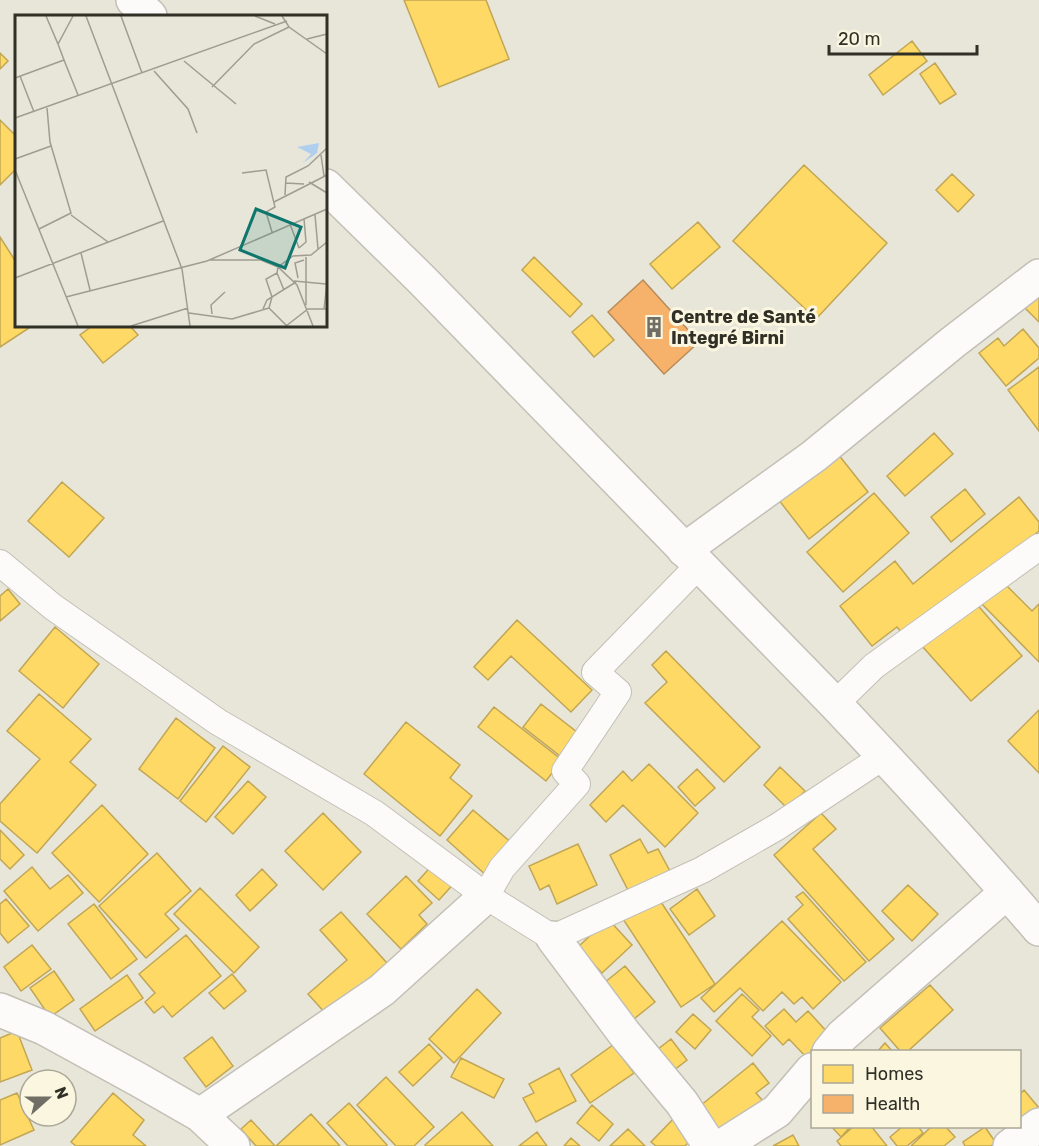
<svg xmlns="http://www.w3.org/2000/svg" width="1039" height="1146" viewBox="0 0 1039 1146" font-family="Rubik,sans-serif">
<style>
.homes{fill:#ffd966;stroke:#c1a653;stroke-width:1.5}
.health{fill:#f6b26b;stroke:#bb8b57;stroke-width:1.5}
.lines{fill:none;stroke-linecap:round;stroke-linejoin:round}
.service-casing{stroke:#c2c0b6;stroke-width:28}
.minor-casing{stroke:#c2c0b6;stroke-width:36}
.tertiary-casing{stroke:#c2c0b6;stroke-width:36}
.service{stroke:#fcfbf9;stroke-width:26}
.minor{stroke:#fcfbf9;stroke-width:33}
.tertiary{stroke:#fcfbf9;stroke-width:33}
.labels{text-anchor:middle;stroke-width:6;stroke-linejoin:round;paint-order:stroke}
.poi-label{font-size:18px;font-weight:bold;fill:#313027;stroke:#fbf6e0;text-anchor:start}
.inset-road{fill:none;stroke:#9f9d92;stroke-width:1.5}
.view{fill:#0f766e;fill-opacity:0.15;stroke:#0f766e;stroke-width:3}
.inset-edge{fill:none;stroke:#313027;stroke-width:3}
</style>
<rect width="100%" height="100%" fill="#e8e5d9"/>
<path class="homes" d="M404 0H486L509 59 439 87Z
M912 41 927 61 883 95 869 75Z
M0 53 8 61 0 69Z
M935 63 956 94 940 104 920 74Z
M0 120 16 136V169L0 185Z
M804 165 887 243 816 319 733 241Z
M952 174 974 195 958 212 936 190Z
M698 222 720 247 672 289 650 264Z
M0 237 16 262V326H32L0 347Z
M534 257 582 304 570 317 522 270Z
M1039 285V322L1020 303Z
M592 315 614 340 594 357 572 332Z
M92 326H130L138 335 103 363 80 335Z
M1023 329 1039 348V358L1006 386 979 353 998 338 1004 346Z
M1039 367V431L1008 390Z
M934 433 953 454 905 496 887 476Z
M834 449 868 492 809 539 775 495Z
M62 482 104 518 69 557 28 521Z
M965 489 985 514 951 542 931 517Z
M874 493 909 533 843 592 807 552Z
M1019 497 1039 522V531L906 638 897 627 872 646 840 606 895 561 913 584Z
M1001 580 1032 611 1039 604V662L979 601Z
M8 589 20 604 0 621V596Z
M973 600 1022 656 971 701 922 646Z
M517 620 592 690 571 712 511 656 488 680 474 667Z
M55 627 99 664 63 708 19 671Z
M666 651 760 747 724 782 645 703 667 682 652 665Z
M39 694 91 739 70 762 96 785 37 853 0 821V804L40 759 7 731Z
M541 704 582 736 564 759 523 727Z
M494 707 562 760 546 781 478 727Z
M1039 710V773L1008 741Z
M176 718 215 748 178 799 139 769Z
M406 722 460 765 450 778 472 796 440 836 364 774Z
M223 746 250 767 206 822 180 801Z
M649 764 698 813 665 847 623 805 606 822 590 805 623 771 632 781Z
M780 767 805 791 788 809 764 785Z
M697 769 715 788 695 806 678 787Z
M248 781 266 797 233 834 215 817Z
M102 805 148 854 99 902 52 853Z
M473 810 514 845 487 876 447 840Z
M323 813 361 852 323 890 285 851Z
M821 813 836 829 813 849 894 939 869 961 774 855Z
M0 830 24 855 10 869 0 859Z
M640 839 648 853 658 849 671 873 630 894 610 855Z
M578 844 597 885 557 904 549 885 540 890 529 866Z
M157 853 191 891 165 914 179 929 146 958 99 906Z
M435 862 457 880 439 900 418 881Z
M32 867 50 889 68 875 83 893 38 931 4 891Z
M262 869 277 885 250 911 236 895Z
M406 876 432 903 419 915 427 924 401 949 367 914Z
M908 885 938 914 912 941 882 911Z
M200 888 259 947 234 973 174 914Z
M697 889 715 916 689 935 670 909Z
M803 892 866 962 844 981 788 919 803 905 796 897Z
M657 896 715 984 681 1007 623 919Z
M6 899 29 926 8 943 0 933V904Z
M94 904 137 959 111 979 68 924Z
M341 912 387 963 327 1015 308 994 347 960 320 930Z
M608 919 632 945 602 973 578 947Z
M782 921 841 982 813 1009 802 997 794 1004 782 992 763 1011 740 988 714 1012 701 998Z
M186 935 221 976 172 1017 163 1006 154 1013 145 1002 155 993 139 974Z
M32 945 51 969 21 991 4 967Z
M625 966 655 1002 629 1023 599 987Z
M54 971 74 1000 50 1017 30 988Z
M232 974 246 991 224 1009 209 993Z
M127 975 143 998 95 1031 80 1009Z
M930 985 953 1010 907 1052H901L880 1028Z
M477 989 501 1013 454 1063 429 1039Z
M742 994 759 1010 752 1017 771 1036 752 1056 716 1021Z
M784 1009 796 1022 808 1011 829 1034 806 1057 789 1039 783 1045 765 1026Z
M693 1014 711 1030 695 1049 676 1032Z
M17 1031 32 1070 0 1082V1038Z
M212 1037 233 1066 206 1087 184 1058Z
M671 1039 687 1060 669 1074 653 1053Z
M885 1043 893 1052H877Z
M429 1044 442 1058 413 1086 399 1072Z
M613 1045 634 1073 590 1103 571 1075Z
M461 1058 504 1079 494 1098 451 1077Z
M753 1063 769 1083 756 1093 763 1101 718 1138 695 1110Z
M559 1068 576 1101 536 1122 523 1098 534 1093 529 1084Z
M386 1077 434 1127 414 1146H396L357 1105Z
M1024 1090 1039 1108V1115L1012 1138 1003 1126H1020V1094Z
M17 1093 34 1130 0 1145V1100Z
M113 1093 144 1120 133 1135 146 1146H76L71 1142Z
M349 1103 387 1145 386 1146H348L327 1123Z
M592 1105 613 1124 599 1141 577 1123Z
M462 1112 493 1146H426L425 1145Z
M679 1113 699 1132 685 1146H656L651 1142Z
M311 1114 340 1146H276Z
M251 1120 275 1146H256L241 1129Z
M831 1126H851L841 1137Z
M854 1126H871L887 1146H841L837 1141Z
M903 1126H918L923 1133 907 1146H897L890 1137Z
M932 1126H945L955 1137 944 1146H911Z
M985 1127 996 1143 991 1146H965L963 1142Z
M628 1129 645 1146H610Z
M537 1132 547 1146H519Z
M793 1135 799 1146H773Z
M571 1138 580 1146H564Z"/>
<path class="health" d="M643 280 699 342 664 374 608 312Z"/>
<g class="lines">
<defs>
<path id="service" d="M0 563 53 607 218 722 374 813 486 896 553 938 702 870 777 827 884 756
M835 704 874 666 1039 547
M486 896 502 868 577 784 565 771 618 692 595 672 699 565"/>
<path id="minor" d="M684 550 814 456 952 343 1039 276
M553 938 624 1033 682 1103 710 1146
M0 1010 44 1028 139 1080 200 1115 233 1146
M829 1052 842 1036 1007 892
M200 1115 382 990 486 896
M722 1146 777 1111 812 1070
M1010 1146 1039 1125"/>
<path id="tertiary" d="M133 0 150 16
M326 186 422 280 835 704C905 778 973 852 1039 929"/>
</defs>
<use href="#service" class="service-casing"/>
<use href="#minor" class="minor-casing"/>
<use href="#tertiary" class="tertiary-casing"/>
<use href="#service" class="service"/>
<use href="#minor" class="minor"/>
<use href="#tertiary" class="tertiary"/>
</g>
<defs>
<symbol id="building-bare" viewBox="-9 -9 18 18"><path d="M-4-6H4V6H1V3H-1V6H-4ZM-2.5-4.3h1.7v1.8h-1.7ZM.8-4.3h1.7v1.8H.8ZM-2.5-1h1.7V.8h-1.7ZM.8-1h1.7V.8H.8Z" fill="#716f65" stroke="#fbf6e0" stroke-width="2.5" paint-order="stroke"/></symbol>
</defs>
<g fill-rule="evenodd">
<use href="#building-bare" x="639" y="312" width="30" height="30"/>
</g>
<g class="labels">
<g class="poi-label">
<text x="671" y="323">Centre de Santé<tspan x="671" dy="21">Integré Birni</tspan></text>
</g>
</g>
<g transform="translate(15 15)">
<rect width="312" height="312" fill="#e8e5d9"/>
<path d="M304 128 302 138 288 148 296 139 282 132Z" fill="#b0cfef"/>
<path class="inset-road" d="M31 1 43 29 58 1M71 1 167 254 175 311M106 1 127 58M240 1 260 9M267 1 274 12 312 39M292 24 312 19M49 45 63 80M169 46 221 89M139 56 173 94 182 118M5 61 19 97M0 63 49 45 43 29M197 72 239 29 274 12M0 103 272 6M306 140 309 161M0 144 36 131M0 155 63 311M227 158 251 155 260 192 251 197 257 217M294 167 312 178M270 168 289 169M270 180 271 162 293 151 312 133M259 187 312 160M56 200 93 227M300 200 303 234M275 209 284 233M24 214 56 198 35 127 32 93M284 233 291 227 289 204M66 238 75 275M291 242V290M195 245H246L263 252 282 270 298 311M262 258 251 264 257 282 254 293 272 311M0 263 148 206M283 263 280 248 289 245M279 266 311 269M269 275 262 258 263 252 278 241 296 240 312 227M51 282 192 246 312 194M248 294 252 285 281 267M309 294 312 268M174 298 217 304 254 293M197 299 196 290 210 277M116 311 173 293M271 311 293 294H312"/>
<path class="view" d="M241 194 286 212 270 253 225 235Z"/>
<rect width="312" height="312" class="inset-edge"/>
</g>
<rect x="811" y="1050" width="210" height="78" fill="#fbf6e0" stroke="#aaa796" stroke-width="1.5"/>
<rect x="823" y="1065" width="30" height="18" fill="#ffd966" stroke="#aaa796" stroke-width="1.5"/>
<text x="865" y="1080" font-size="18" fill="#313027">Homes</text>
<rect x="823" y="1095" width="30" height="18" fill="#f6b26b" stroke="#aaa796" stroke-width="1.5"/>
<text x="865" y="1110" font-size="18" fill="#313027">Health</text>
<g transform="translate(48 1098) rotate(69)"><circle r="28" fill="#fbf6e0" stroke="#aaa796" stroke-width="1.5"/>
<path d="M0-4.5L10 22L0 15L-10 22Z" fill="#716f65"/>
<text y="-9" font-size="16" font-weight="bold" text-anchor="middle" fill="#313027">N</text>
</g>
<path d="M829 45v9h148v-9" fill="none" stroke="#313027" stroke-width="3"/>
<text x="838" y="45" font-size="18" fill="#313027" stroke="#fbf6e0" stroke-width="4.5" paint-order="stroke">20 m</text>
</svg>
